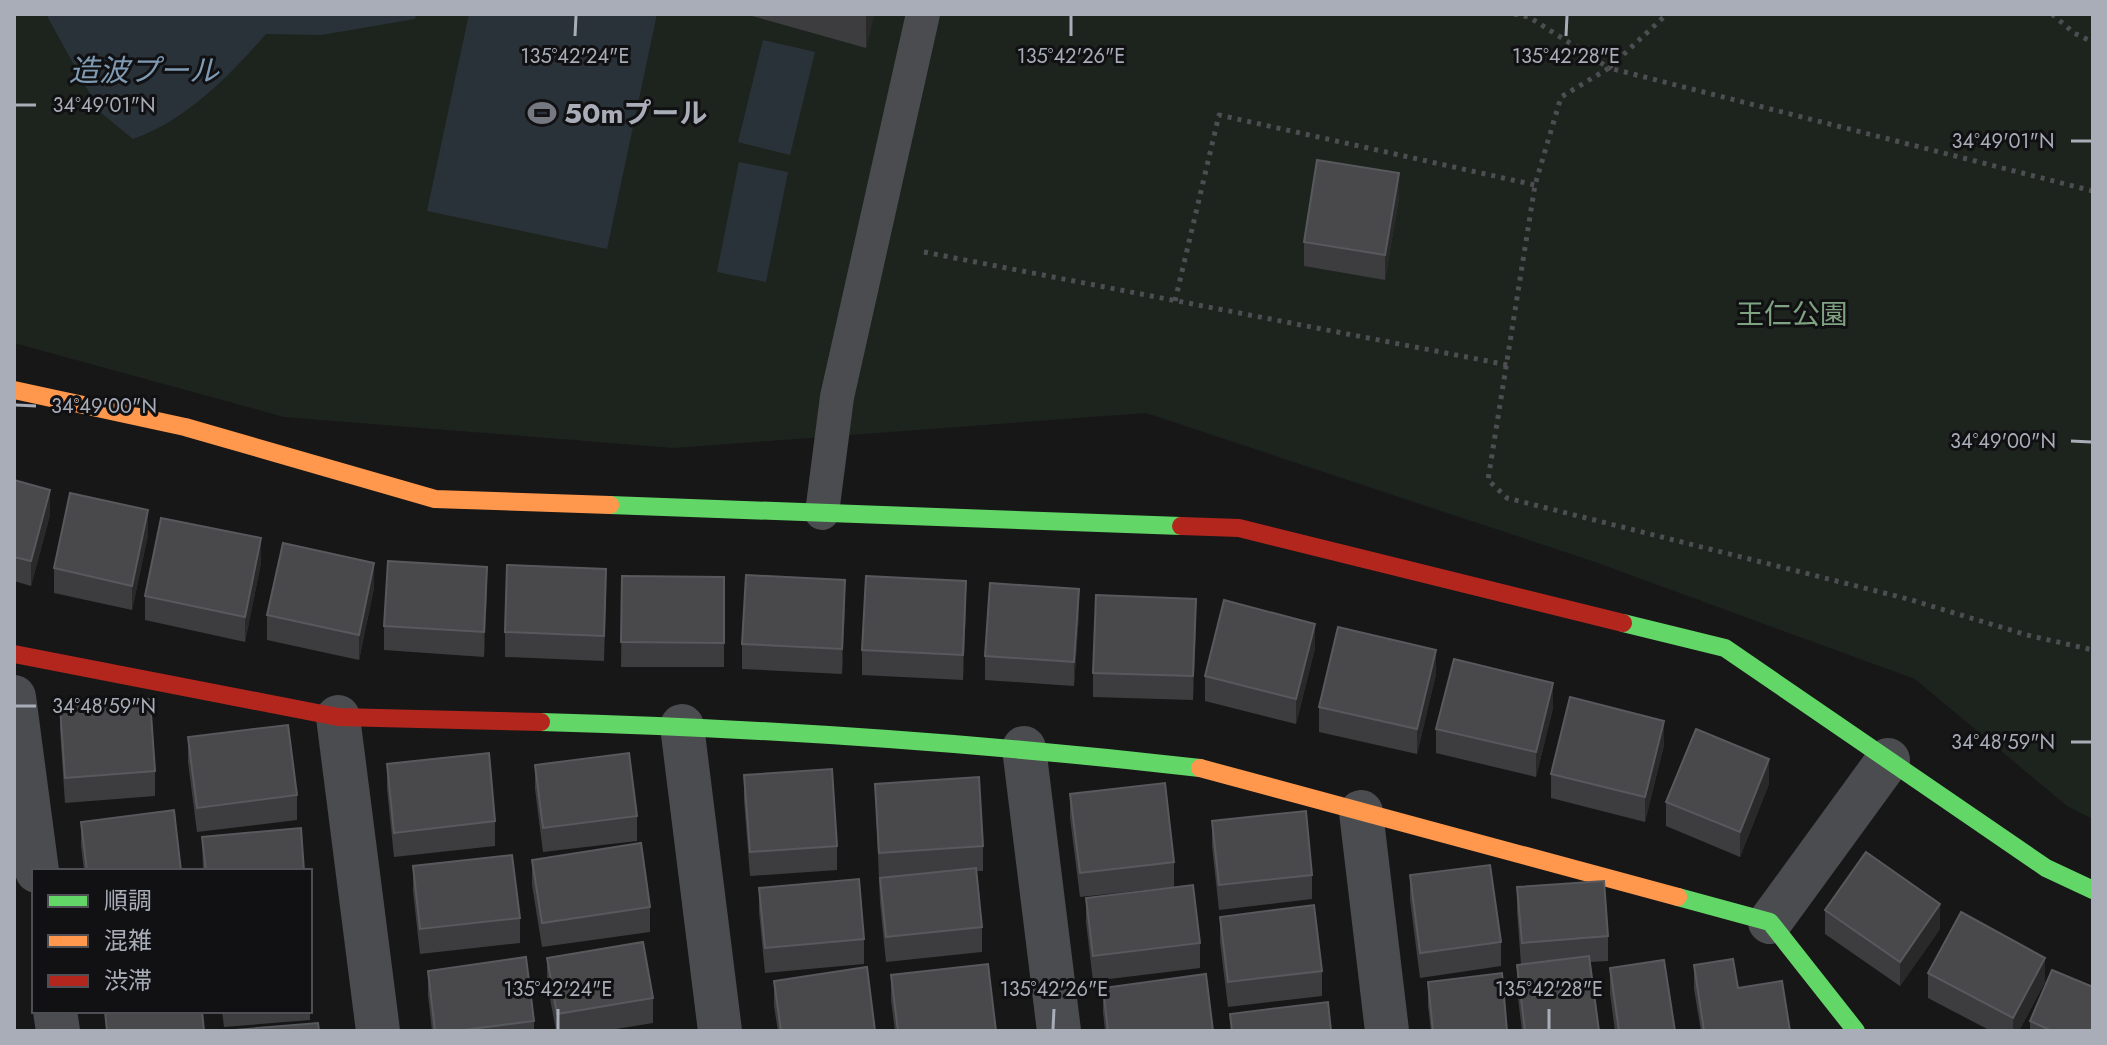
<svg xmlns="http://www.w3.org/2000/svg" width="2107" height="1045" viewBox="0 0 2107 1045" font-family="Jost,'Noto Sans JP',sans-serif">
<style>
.green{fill:#1d241e}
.water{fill:#2a3239}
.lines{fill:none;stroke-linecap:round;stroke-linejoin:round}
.path{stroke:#4d4e52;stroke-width:5;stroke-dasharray:4 6;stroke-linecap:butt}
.lane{stroke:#4b4c50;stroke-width:34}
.street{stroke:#4b4c50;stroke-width:44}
.fast{stroke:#63d668;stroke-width:18}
.slow{stroke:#ff974d;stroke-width:18}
.jam{stroke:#b3261e;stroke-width:18}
.wall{fill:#3d3d3f}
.shaded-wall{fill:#29292a}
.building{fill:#49494c;stroke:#58595d;stroke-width:2}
.ticks{fill:none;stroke:#a8adb8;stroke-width:3}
.labels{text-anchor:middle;stroke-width:6;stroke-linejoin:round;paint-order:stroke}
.poi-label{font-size:28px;font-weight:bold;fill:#a8adb8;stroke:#111113;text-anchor:start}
.park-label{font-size:28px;fill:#7fa381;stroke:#111113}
.water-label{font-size:30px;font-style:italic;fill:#7f9bb3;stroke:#111113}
.ticks-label{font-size:20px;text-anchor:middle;fill:#a8adb8;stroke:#111113;stroke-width:6;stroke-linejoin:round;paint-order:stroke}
</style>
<rect width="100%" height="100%" fill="#171717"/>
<path class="green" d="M14 14H2093V819L2067 806 1915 679 1595 562 1146 413 673 448 284 417 14 343Z"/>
<path class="water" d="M46 14H416L415 19 321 35 266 34C229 76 187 120 133 139L100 112Z
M469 14H657L607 249 427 211Z
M763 40 815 52 790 155 738 142Z
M739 162 788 172 766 282 717 272Z"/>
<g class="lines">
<path class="path" d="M1514 14 1529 17 1609 68 1667 14
M2052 14 2074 33 2093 42
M2093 191 1609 68 1561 97 1535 185 1488 480 1507 498 1908 599 2027 635 2093 650
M924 252 1508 365
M1175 301 1219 115 1535 185"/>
<path class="lane" d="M822 513 837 397 923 14"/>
<path class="street" d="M14 697 37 871
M338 717 378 1031
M682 726 720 1031
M1024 748 1059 1031
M1361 812 1387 1031
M1770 922 1888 760
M55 1011 58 1031"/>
<path class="fast" d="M610 505 1181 526
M1623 623 1725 648 2046 868 2093 890
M541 722C761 728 981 743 1200 768
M1678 897 1770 922 1856 1031"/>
<path class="slow" d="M14 390 185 427 435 499 610 505
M1200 768 1678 897"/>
<path class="jam" d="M1181 526 1239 528 1623 623
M14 654 338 717 541 722"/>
</g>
<path class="wall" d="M752 14H874L866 48 752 16Z
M1399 198 1385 280 1304 266V242Z
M14 480 50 515 31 586 14 581Z
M148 535 132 610 54 593V568Z
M261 563 245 642 145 620V596Z
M622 576 724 577V667H621Z
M374 588 359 660 267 640V615Z
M487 592 484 657 384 650V626Z
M606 594 604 661 505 657V632Z
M845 604 842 674 742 669V644Z
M966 606 963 680 862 675V650Z
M1079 614 1074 686 985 680V656Z
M1196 624 1193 700 1093 697V673Z
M1315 648 1296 724 1205 701V676Z
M1436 674 1417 754 1319 732V707Z
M60 706 155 771V796L65 803 60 730Z
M1553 708 1536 777 1436 753V729Z
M188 737 297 795V820L197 832 188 762Z
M1664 745 1645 822 1551 798V774Z
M387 764 495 821V846L394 857 387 789Z
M535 765 637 816V841L543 852 535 789Z
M744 775 837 846V870L750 876 744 800Z
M875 784 983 846V871H977L982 927V952L886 962 880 903Z
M1769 784 1740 857 1666 826V802Z
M1070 794 1174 862V887L1080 897 1070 818Z
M1212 821 1312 875V899L1219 910 1212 846Z
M81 822 181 871H84L81 846Z
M202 837 304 871H203Z
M532 860 650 907V932L542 947 532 885Z
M413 866 520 918V943L420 954 413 891Z
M1410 875 1501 942V966L1420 978 1410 900Z
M1517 887 1608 936V961L1590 962 1599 1031H1522L1517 989V965L1521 964 1517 911Z
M759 888 864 939V964L765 973 759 912Z
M1086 898 1200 943V968L1093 981 1086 922Z
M1825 910 1940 929 1900 986 1825 934Z
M1220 917 1322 971V996L1228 1007 1220 942Z
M547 958 653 998V1023L604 1031H556L547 982Z
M1694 965 1738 988 1790 1031H1701L1694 989Z
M1610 968 1675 1031H1615L1610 993Z
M428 971 534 1021V1031H432L428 995Z
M1928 973 2045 982 2019 1031H1991L1928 998Z
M891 975 996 1031H895L891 1000Z
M774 981 875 1031H778L774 1006Z
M1428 982 1507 1031H1431L1428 1006Z
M1103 988 1213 1031H1105L1103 1012Z
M310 992V1020L224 1027 222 1011H310Z
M2030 1021 2093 1031H2030Z"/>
<path class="shaded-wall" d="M866 14H874L866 48Z
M1399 173V198L1385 280V255Z
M50 490V515L31 586V561Z
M148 510V535L132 610V586Z
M261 538V563L245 642V617Z
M374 563V588L359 660V635Z
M487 567V592L484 657V632Z
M845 580V604L842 674V649Z
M966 581V606L963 680V655Z
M1079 589V614L1074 686V662Z
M1196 599V624L1193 700V676Z
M1315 624V648L1296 724V699Z
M1436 650V674L1417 754V729Z
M1553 683V708L1536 777V752Z
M1664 721V745L1645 822V797Z
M1769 759V784L1740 857V832Z
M1940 904V929L1900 986V962Z
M2045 958V982L2019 1031H2013V1018Z"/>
<path class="building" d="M1317 160 1399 173 1385 255 1304 242Z
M14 480 50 490 31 561 14 557Z
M70 493 148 510 132 586 54 568Z
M161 518 261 538 245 617 145 596Z
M283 543 374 563 359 635 267 615Z
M388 561 487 567 484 632 384 626Z
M507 565 606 569 604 636 505 632Z
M746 575 845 580 842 649 742 644Z
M622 576 724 577V643L621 642Z
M866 576 966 581 963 655 862 650Z
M990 583 1079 589 1074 662 985 656Z
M1096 595 1196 599 1193 676 1093 673Z
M1224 600 1315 624 1296 699 1205 676Z
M1338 627 1436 650 1417 729 1319 707Z
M1454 659 1553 683 1536 752 1436 729Z
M1570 697 1664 721 1645 797 1551 774Z
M150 699 155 771 65 778 60 706Z
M288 725 297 795 197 808 188 737Z
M1696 729 1769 759 1740 832 1666 802Z
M489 753 495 821 394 833 387 764Z
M629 753 637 816 543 828 535 765Z
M832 769 837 846 750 852 744 775Z
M979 777 983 846 879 853 875 784Z
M1165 783 1174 862 1080 873 1070 794Z
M174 810 181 871H87L81 822Z
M1306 811 1312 875 1219 885 1212 821Z
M301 828 304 871H206L202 837Z
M641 843 650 907 542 923 532 860Z
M1866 852 1940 904 1900 962 1825 910Z
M512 855 520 918 420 929 413 866Z
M1490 865 1501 942 1420 953 1410 875Z
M976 868 982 927 886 937 880 878Z
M859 879 864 939 765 948 759 888Z
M1604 881 1608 936 1522 943 1517 887Z
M1193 885 1200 943 1093 956 1086 898Z
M1314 905 1322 971 1228 982 1220 917Z
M1961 912 2045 958 2013 1018 1928 973Z
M643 942 653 998 557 1014 547 958Z
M1589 956 1599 1031H1525L1517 965Z
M526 957 534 1021 455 1031H435L428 971Z
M1733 959 1738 988 1782 981 1790 1031H1704L1694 965Z
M1664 960 1675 1031H1619L1610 968Z
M988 964 996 1031H898L891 975Z
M867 967 875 1031H781L774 981Z
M2052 970 2093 987V1031H2052L2030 1021Z
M1502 973 1507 1031H1433L1428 982Z
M1206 974 1213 1031H1108L1103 988Z
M1328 1002 1331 1031H1232L1230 1014Z
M105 1011H202L204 1031H107Z
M318 1023 319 1031H222Z"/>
<path class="ticks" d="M575 36 576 16M1071 36V16M1566 36 1567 16M16 105H36M2071 141H2091M16 405 36 406M2071 441 2091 442M16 706H36M2071 742H2091M558 1029V1009M1053 1029 1054 1009M1549 1029V1009"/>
<defs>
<symbol id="stadium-bare" viewBox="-9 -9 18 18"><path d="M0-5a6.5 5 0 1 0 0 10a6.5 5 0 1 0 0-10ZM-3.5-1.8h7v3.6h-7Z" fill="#757880" stroke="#111113" stroke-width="2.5" paint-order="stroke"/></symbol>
</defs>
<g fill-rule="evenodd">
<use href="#stadium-bare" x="522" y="93" width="40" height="40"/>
</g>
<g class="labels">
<g class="poi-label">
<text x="564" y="123">50mプール</text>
</g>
<g class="park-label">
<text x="1792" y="324">王仁公園</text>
</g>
<g class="water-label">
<text x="144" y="81">造波プール</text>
</g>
</g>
<g class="ticks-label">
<text x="575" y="63">135°42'24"E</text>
<text x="1071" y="63">135°42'26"E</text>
<text x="1566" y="63">135°42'28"E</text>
<text x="104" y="112">34°49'01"N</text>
<text x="2003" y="148">34°49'01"N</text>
<text x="104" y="413">34°49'00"N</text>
<text x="2003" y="448">34°49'00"N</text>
<text x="104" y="713">34°48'59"N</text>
<text x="2003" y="749">34°48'59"N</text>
<text x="558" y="996">135°42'24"E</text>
<text x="1054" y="996">135°42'26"E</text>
<text x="1549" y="996">135°42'28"E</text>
</g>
<rect width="2107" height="1045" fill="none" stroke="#a8adb8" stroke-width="32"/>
<rect x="32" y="869" width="280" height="144" fill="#111113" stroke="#4d4f55" stroke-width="2"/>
<rect x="48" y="895" width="40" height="12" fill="#63d668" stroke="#4d4f55" stroke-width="2"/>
<text x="104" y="909" font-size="24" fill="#a8adb8">順調</text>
<rect x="48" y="935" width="40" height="12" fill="#ff974d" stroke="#4d4f55" stroke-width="2"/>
<text x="104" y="949" font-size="24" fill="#a8adb8">混雑</text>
<rect x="48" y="975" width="40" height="12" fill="#b3261e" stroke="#4d4f55" stroke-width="2"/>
<text x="104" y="989" font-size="24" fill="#a8adb8">渋滞</text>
</svg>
